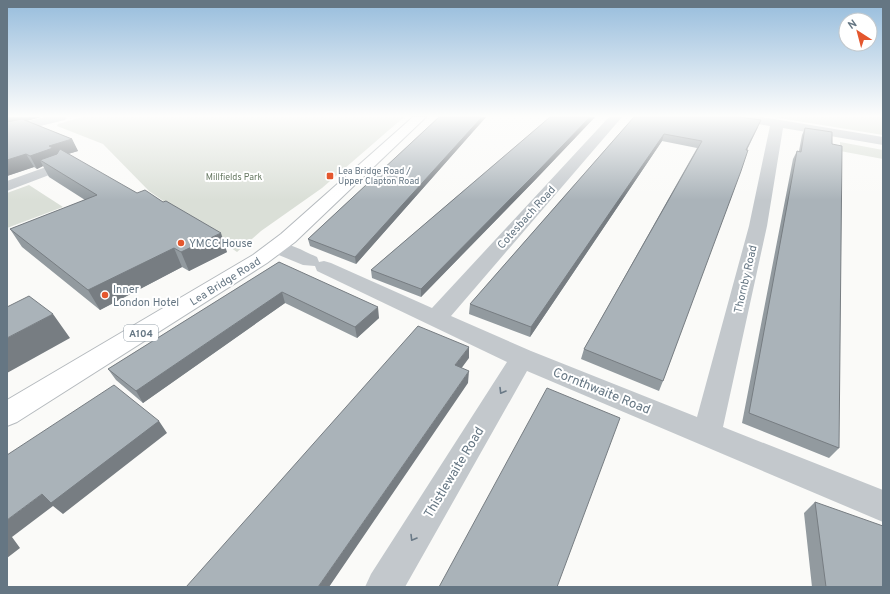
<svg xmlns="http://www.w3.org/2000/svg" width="890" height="594" viewBox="0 0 890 594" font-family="Overpass,sans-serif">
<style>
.green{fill:#dadfd7}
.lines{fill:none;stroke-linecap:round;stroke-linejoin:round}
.major-casing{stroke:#b5babe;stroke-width:2}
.minor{fill:#c3c8cc;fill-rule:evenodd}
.major{fill:#fff;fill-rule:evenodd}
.wall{fill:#929a9f}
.shaded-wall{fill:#777d82}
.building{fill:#aab3b9;stroke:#777d82}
.oneway{stroke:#6a7a87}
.poi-dot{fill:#e4572e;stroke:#fff;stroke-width:1.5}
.labels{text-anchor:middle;stroke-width:4;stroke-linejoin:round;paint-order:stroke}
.far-poi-label{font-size:9px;fill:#657683;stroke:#fff;text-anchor:start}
.far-park-label{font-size:9px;fill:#687a64;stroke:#fff}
.shield{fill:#fff;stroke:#939fa8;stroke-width:1}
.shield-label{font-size:10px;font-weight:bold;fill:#657683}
.street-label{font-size:11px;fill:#657683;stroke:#fff}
.poi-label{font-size:11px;fill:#657683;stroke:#fff;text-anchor:start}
.near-street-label{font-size:13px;fill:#657683;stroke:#fff}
</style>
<rect width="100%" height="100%" fill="#fafaf8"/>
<path class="green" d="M82 117H404L322 188 261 231 237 252 149 191 103 144 57 126 58 124Z
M773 117H883V135Z
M840 142 883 150V159L840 151Z
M29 185 63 207 7 228V193Z"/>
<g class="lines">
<defs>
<path id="major" d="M413 117H426L295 242 267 263 17 422 7 426V400L253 255 281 234Z"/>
</defs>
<use href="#major" class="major-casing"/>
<path class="minor" d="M45 117H67L65 120 7 134V126Z
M609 117H622L451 316 531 351 697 417 749 226 770 126 739 121 733 117H762L883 137V145L783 128 767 226 723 427 883 490V522L527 371 405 587H365L371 574 507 362 317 271 315 266 303 265 269 251 266 247 269 243C284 239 303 251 317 257L319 262 324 261 331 263 432 308Z
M60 162 65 163 67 166 65 169 7 191V181Z"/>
<use href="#major" class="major"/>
</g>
<path class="wall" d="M7 117H41L26 121 72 139 78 151 68 154 227 252 189 271 182 267 100 310 22 247 10 229 85 200 49 177 43 166 37 169 34 167 7 176Z
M439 117H486L356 264 310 246 308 239Z
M550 117H595L536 179 421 297 372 278 371 270Z
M634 117 758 127 747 150 663 381 659 391 581 359 584 349 697 148 662 141 530 337 469 314 470 304Z
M805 128 832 144 839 448 829 458 742 423 793 159 797 151H799L802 135Z
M279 262 379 318 357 338 285 303 143 403 116 380 108 369Z
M815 502 883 587H812L804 513Z"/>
<path class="shaded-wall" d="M7 117H41L7 126Z
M482 117H486L356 264 355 257Z
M590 117H595L536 179 421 297V289Z
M664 134 662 141 530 337 531 327Z
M72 139 78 151 58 157 40 160 43 166 37 169 30 156 49 146Z
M26 154 34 167 7 176V160Z
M221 233 227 252 189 271 181 252Z
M174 248 182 267 100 310 88 290Z
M282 292 285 303 143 403 136 391Z
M378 307 379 318 357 338 355 327Z
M53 314 70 338 7 373V338Z
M469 347V358L455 377V365Z
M469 371 468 383 329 587H318Z
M159 421 167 433 63 514 53 506 12 537 20 548 7 558V520L42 494Z"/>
<path class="building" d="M439 117H482L355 257 308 239Z
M550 117H590L537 172 421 289 371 270Z
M634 117H739L761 120 746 150H748L741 171 663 381 584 349 702 141 664 134 531 327 470 304Z
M22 119 72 139 49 146 53 148 30 156 26 154 7 160V122Z
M805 128 832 132V144L842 146 839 448 749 413 797 151 801 152Z
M60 149 137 193 145 190 163 202 166 201 221 233 181 252 174 248 88 290 10 229 97 195 40 160 57 154Z
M279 262 378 307 355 327 282 292 136 391 108 369Z
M29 296 53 314 7 338V307Z
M418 326 469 347 455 365 469 371 318 587H186Z
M114 385 159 421 51 503 42 494 7 520V455Z
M547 388 620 418 557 587H439Z
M815 502 883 526V587H826Z"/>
<defs><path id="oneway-chevron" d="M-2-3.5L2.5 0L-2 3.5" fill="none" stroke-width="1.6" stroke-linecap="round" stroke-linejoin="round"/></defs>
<g class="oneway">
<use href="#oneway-chevron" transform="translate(502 391) rotate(121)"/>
<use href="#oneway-chevron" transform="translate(413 538) rotate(121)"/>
</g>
<linearGradient id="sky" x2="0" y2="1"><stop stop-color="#96bcdc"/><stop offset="0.58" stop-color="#fdfdfc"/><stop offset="1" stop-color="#fdfdfc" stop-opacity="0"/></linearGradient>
<rect width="890" height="200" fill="url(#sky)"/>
<g class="poi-dot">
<rect x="326" y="172" width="8" height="8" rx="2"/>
<circle cx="181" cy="243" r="4"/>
<circle cx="105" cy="295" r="4"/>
</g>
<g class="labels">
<g class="far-poi-label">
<text x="338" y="174">Lea Bridge Road /<tspan x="338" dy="10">Upper Clapton Road</tspan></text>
</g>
<g class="far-park-label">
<text x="234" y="180">Millfields Park</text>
</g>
<rect class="shield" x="124" y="325" width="34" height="16" rx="3"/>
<g class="shield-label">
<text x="141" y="337">A104</text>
</g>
<g class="street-label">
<text transform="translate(526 217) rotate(-48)" y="4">Cotesbach Road</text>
<text transform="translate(745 279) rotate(-77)" y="4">Thornby Road</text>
<text transform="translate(225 281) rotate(-32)" y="4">Lea Bridge Road</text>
</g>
<g class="poi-label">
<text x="189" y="247">YMCC House</text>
<text x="113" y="293">Inner<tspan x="113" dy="13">London Hotel</tspan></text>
</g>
<g class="near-street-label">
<text transform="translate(602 390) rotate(22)" y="5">Cornthwaite Road</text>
<text transform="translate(453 472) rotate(-59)" y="5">Thistlewaite Road</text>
</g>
</g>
<rect width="890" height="594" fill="none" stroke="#657683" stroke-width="16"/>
<g transform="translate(858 32) rotate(324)"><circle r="19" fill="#ffffff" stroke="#c1c8cd"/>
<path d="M0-3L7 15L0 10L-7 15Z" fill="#e4572e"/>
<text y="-6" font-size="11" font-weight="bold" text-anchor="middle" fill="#657683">N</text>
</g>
</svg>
